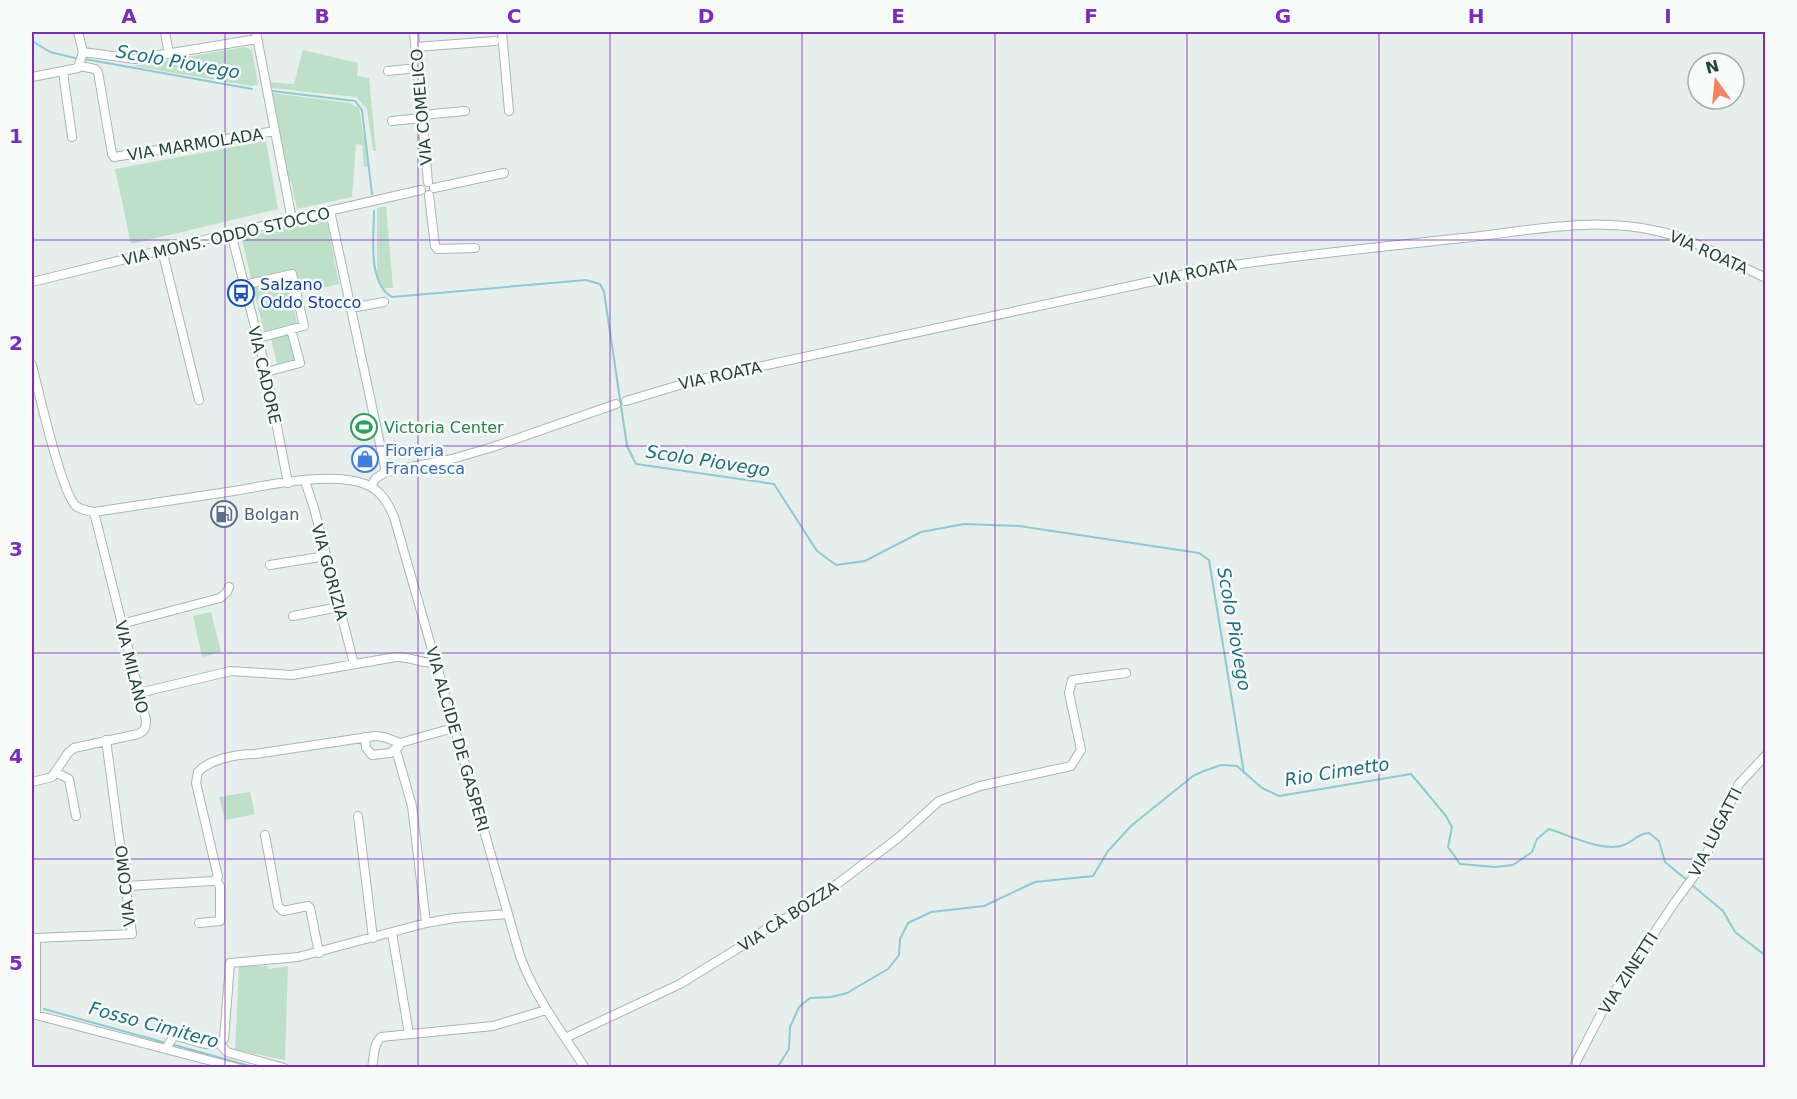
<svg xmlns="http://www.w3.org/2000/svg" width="1797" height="1099" viewBox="0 0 1797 1099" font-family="'DejaVu Sans',sans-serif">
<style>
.green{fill:#bfe0c8}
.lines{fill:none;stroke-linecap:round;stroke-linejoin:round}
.stream{stroke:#8ec9d4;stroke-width:2}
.minor-casing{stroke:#a8b8b2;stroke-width:10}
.minor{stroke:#fff;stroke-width:8}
.grid{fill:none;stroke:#7b2cbf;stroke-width:1.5;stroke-opacity:0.55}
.labels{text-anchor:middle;stroke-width:5;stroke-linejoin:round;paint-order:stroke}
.street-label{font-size:16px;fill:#24423a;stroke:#f7fbf9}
.transit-label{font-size:16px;fill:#164399;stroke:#f7fbf9;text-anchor:start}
.leisure-label{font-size:16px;fill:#27864d;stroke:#f7fbf9;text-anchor:start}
.shop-label{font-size:16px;fill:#366cbe;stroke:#f7fbf9;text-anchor:start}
.service-label{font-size:16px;fill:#4e5e75;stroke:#f7fbf9;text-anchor:start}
.water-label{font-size:18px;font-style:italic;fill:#1c6f80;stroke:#f7fbf9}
.neatline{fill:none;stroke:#7b2cbf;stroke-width:2}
.grid-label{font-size:20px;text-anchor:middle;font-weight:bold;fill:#7b2cbf}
</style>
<rect width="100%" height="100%" fill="#e6efeb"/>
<path class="green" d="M245 47 252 50 258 85 251 86 133 66Z
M303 50 358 63 357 76 369 78 376 151H373L367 109 356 97 271 88 269 82 294 84Z
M272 93 350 103 359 108 369 166 364 167 362 145 356 144 352 197 297 209 291 181H288Z
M266 141 278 209 131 244 115 169Z
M386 206 393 288H383L377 276V208Z
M325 219 327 221 339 284 301 293 296 271 252 282 242 240 244 237Z
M286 278 297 323 264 331 253 287Z
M289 335 295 356 294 360 277 364 271 339Z
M211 612 221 652 202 657 193 616Z
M250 792 255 814 225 820 219 797Z
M239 966H268L269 969 288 966 285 1060 235 1050Z"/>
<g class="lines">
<path class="stream" d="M32 41 50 52 79 59
M84 59 252 89
M272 91 355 101 362 110 372 194
M374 211C374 235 367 283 392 297L586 280 600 284 604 292 627 446 636 464 774 484 817 551 836 565 865 561 921 532 964 524 1019 526 1199 553 1209 560 1244 773
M1692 885 1723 911 1735 932 1766 956
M44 1009 166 1043
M171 1044 257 1068
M777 1068 789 1049 790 1027 799 1007 810 998 831 997 847 993 888 969 899 955 900 939 908 923 931 912 984 906 1035 882 1093 876 1108 851 1131 826 1193 776 1204 771 1221 765 1237 766 1262 788 1279 796 1411 774 1446 816 1452 827 1448 847 1460 864 1495 867 1513 865 1532 852 1537 839 1549 829C1569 835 1604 853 1624 845 1634 841 1638 833 1649 833L1659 841 1665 862 1688 881"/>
<defs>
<path id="minor" d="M165 32 169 54
M256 32 292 220
M414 32 428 182
M502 32 509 111
M416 47 495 41
M83 52 135 59 257 39
M80 66 95 69 98 72 112 154 114 157 275 131
M388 71 418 68
M63 72 72 137
M32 77 78 68 83 52 78 32
M422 115 465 111
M392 121 422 118
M434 188 504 173
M429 195 435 246 437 249 475 248
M330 211 386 472
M231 233 265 366 288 483
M162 250 199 400
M32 282 232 233 421 190
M244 285 292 274 304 326 258 338
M351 308 384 302
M32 365C38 389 62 495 76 506 81 510 88 511 94 512 140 505 187 498 234 491 269 485 332 471 365 484 381 490 388 503 394 517L520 956C535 997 561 1031 585 1068
M266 372 300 363 291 329
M626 401 693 381 1214 268C1297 255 1380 247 1463 238 1529 231 1591 216 1657 231 1696 239 1730 262 1766 278
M305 481 314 508 354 664
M371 486 376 478 386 472 452 459 493 447 616 404
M270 565 326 556
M293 616 339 607
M121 624 220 598 227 592 229 587
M139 693 231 671 292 675 396 657C410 656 423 665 436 662
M365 737 366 748 372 755 390 753 399 746
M396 750 412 806 426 923
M55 772 69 779 76 816
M32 782 52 777 68 753 74 748 138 734C145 731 146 727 146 720L94 512
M358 816 373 938
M265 835 278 906 283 911 308 906 310 908 319 953
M126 886 213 881 218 877 196 783 198 772C210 759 237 754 255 754L375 736 384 737 400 743 453 728
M199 923 220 921V886L216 881
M392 933 409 1034
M32 1014 238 1068
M36 1015V938L132 934 106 740
M565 1038 680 984 745 944 770 926 804 909 898 838 939 801 980 786 1071 766 1081 750 1069 693 1072 680 1126 673
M219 1043 227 1052 284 1068
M166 1048 174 1036C191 1037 209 1052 224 1039L230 963 298 957 426 923 454 918 508 914
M372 1068C374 1058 373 1044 381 1037L493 1026 546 1010
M1573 1068 1605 1006 1675 902 1700 868 1739 784 1766 755"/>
</defs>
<use href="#minor" class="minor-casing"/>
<use href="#minor" class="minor"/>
</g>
<path class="grid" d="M225 32V1068M418 32V1068M610 32V1068M802 32V1068M995 32V1068M1187 32V1068M1379 32V1068M1572 32V1068M32 240H1766M32 446H1766M32 653H1766M32 859H1766"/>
<defs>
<symbol id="bus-ring" viewBox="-11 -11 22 22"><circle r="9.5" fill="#f7fbf9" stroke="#1a4fb4" stroke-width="1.5"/><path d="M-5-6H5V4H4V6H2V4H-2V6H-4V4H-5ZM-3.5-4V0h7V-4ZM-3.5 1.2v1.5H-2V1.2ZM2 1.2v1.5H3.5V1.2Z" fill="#1a4fb4"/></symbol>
<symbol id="stadium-ring" viewBox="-11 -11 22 22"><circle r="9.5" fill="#f7fbf9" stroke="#2e9e5b" stroke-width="1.5"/><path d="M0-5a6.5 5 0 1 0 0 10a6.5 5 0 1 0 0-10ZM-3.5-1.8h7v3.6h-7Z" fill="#2e9e5b"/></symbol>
<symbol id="shop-ring" viewBox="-11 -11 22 22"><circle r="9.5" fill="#f7fbf9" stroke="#3f7fe0" stroke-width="1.5"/><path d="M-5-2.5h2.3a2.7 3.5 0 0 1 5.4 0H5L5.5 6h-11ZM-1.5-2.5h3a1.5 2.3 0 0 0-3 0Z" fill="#3f7fe0"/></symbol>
<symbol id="fuel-ring" viewBox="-11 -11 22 22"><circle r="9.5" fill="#f7fbf9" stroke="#5c6f8a" stroke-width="1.5"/><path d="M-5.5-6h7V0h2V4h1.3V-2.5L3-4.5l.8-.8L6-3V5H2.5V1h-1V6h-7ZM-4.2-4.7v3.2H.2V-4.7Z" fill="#5c6f8a"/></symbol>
</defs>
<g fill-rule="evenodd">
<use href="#bus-ring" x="226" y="278" width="30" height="30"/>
<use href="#stadium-ring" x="349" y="412" width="30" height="30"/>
<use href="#shop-ring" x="350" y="444" width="30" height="30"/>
<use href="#fuel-ring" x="209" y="499" width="30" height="30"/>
</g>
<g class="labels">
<g class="street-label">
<text transform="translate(421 107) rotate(-95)" y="6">VIA COMELICO</text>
<text transform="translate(195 144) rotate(-9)" y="6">VIA MARMOLADA</text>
<text transform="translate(226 236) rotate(-13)" y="6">VIA MONS. ODDO STOCCO</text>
<text transform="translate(1709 252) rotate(24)" y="6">VIA ROATA</text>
<text transform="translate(1195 272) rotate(-11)" y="6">VIA ROATA</text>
<text transform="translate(265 375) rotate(77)" y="6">VIA CADORE</text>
<text transform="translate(720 375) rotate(-12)" y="6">VIA ROATA</text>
<text transform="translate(330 572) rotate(75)" y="6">VIA GORIZIA</text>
<text transform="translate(132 667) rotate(76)" y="6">VIA MILANO</text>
<text transform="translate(458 739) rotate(74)" y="6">VIA ALCIDE DE GASPERI</text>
<text transform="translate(1715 832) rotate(-63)" y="6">VIA LUGATTI</text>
<text transform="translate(125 886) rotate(-96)" y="6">VIA COMO</text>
<text transform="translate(788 916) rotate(-33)" y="6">VIA CÀ BOZZA</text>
<text transform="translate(1628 973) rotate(-57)" y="6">VIA ZINETTI</text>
</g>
<g class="transit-label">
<text x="260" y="290">Salzano<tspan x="260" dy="18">Oddo Stocco</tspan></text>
</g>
<g class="leisure-label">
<text x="384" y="433">Victoria Center</text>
</g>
<g class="shop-label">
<text x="385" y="456">Fioreria<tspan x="385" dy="18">Francesca</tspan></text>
</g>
<g class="service-label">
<text x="244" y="520">Bolgan</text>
</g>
<g class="water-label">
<text transform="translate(178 62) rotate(10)" y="6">Scolo Piovego</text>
<text transform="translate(708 461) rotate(9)" y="6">Scolo Piovego</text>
<text transform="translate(1234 629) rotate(80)" y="6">Scolo Piovego</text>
<text transform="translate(1337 772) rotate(-9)" y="6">Rio Cimetto</text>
<text transform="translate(154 1025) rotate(15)" y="6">Fosso Cimitero</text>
</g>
</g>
<rect width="1797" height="1099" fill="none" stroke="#f7fbf9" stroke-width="66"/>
<g transform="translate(1716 81) rotate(345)"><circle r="28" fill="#f7fbf9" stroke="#a3b1ad" stroke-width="1.5"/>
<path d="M0-4.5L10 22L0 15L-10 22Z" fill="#f4845f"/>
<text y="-9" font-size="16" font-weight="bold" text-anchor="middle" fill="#24423a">N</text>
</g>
<rect x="33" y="33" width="1731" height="1033" class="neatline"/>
<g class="grid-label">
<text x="129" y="23">A</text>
<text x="322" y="23">B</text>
<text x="514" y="23">C</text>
<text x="706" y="23">D</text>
<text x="898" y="23">E</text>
<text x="1091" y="23">F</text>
<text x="1283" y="23">G</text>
<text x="1476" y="23">H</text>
<text x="1668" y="23">I</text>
<text x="16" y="143">1</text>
<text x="16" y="350">2</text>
<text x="16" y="556">3</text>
<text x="16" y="763">4</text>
<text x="16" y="970">5</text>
</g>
</svg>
